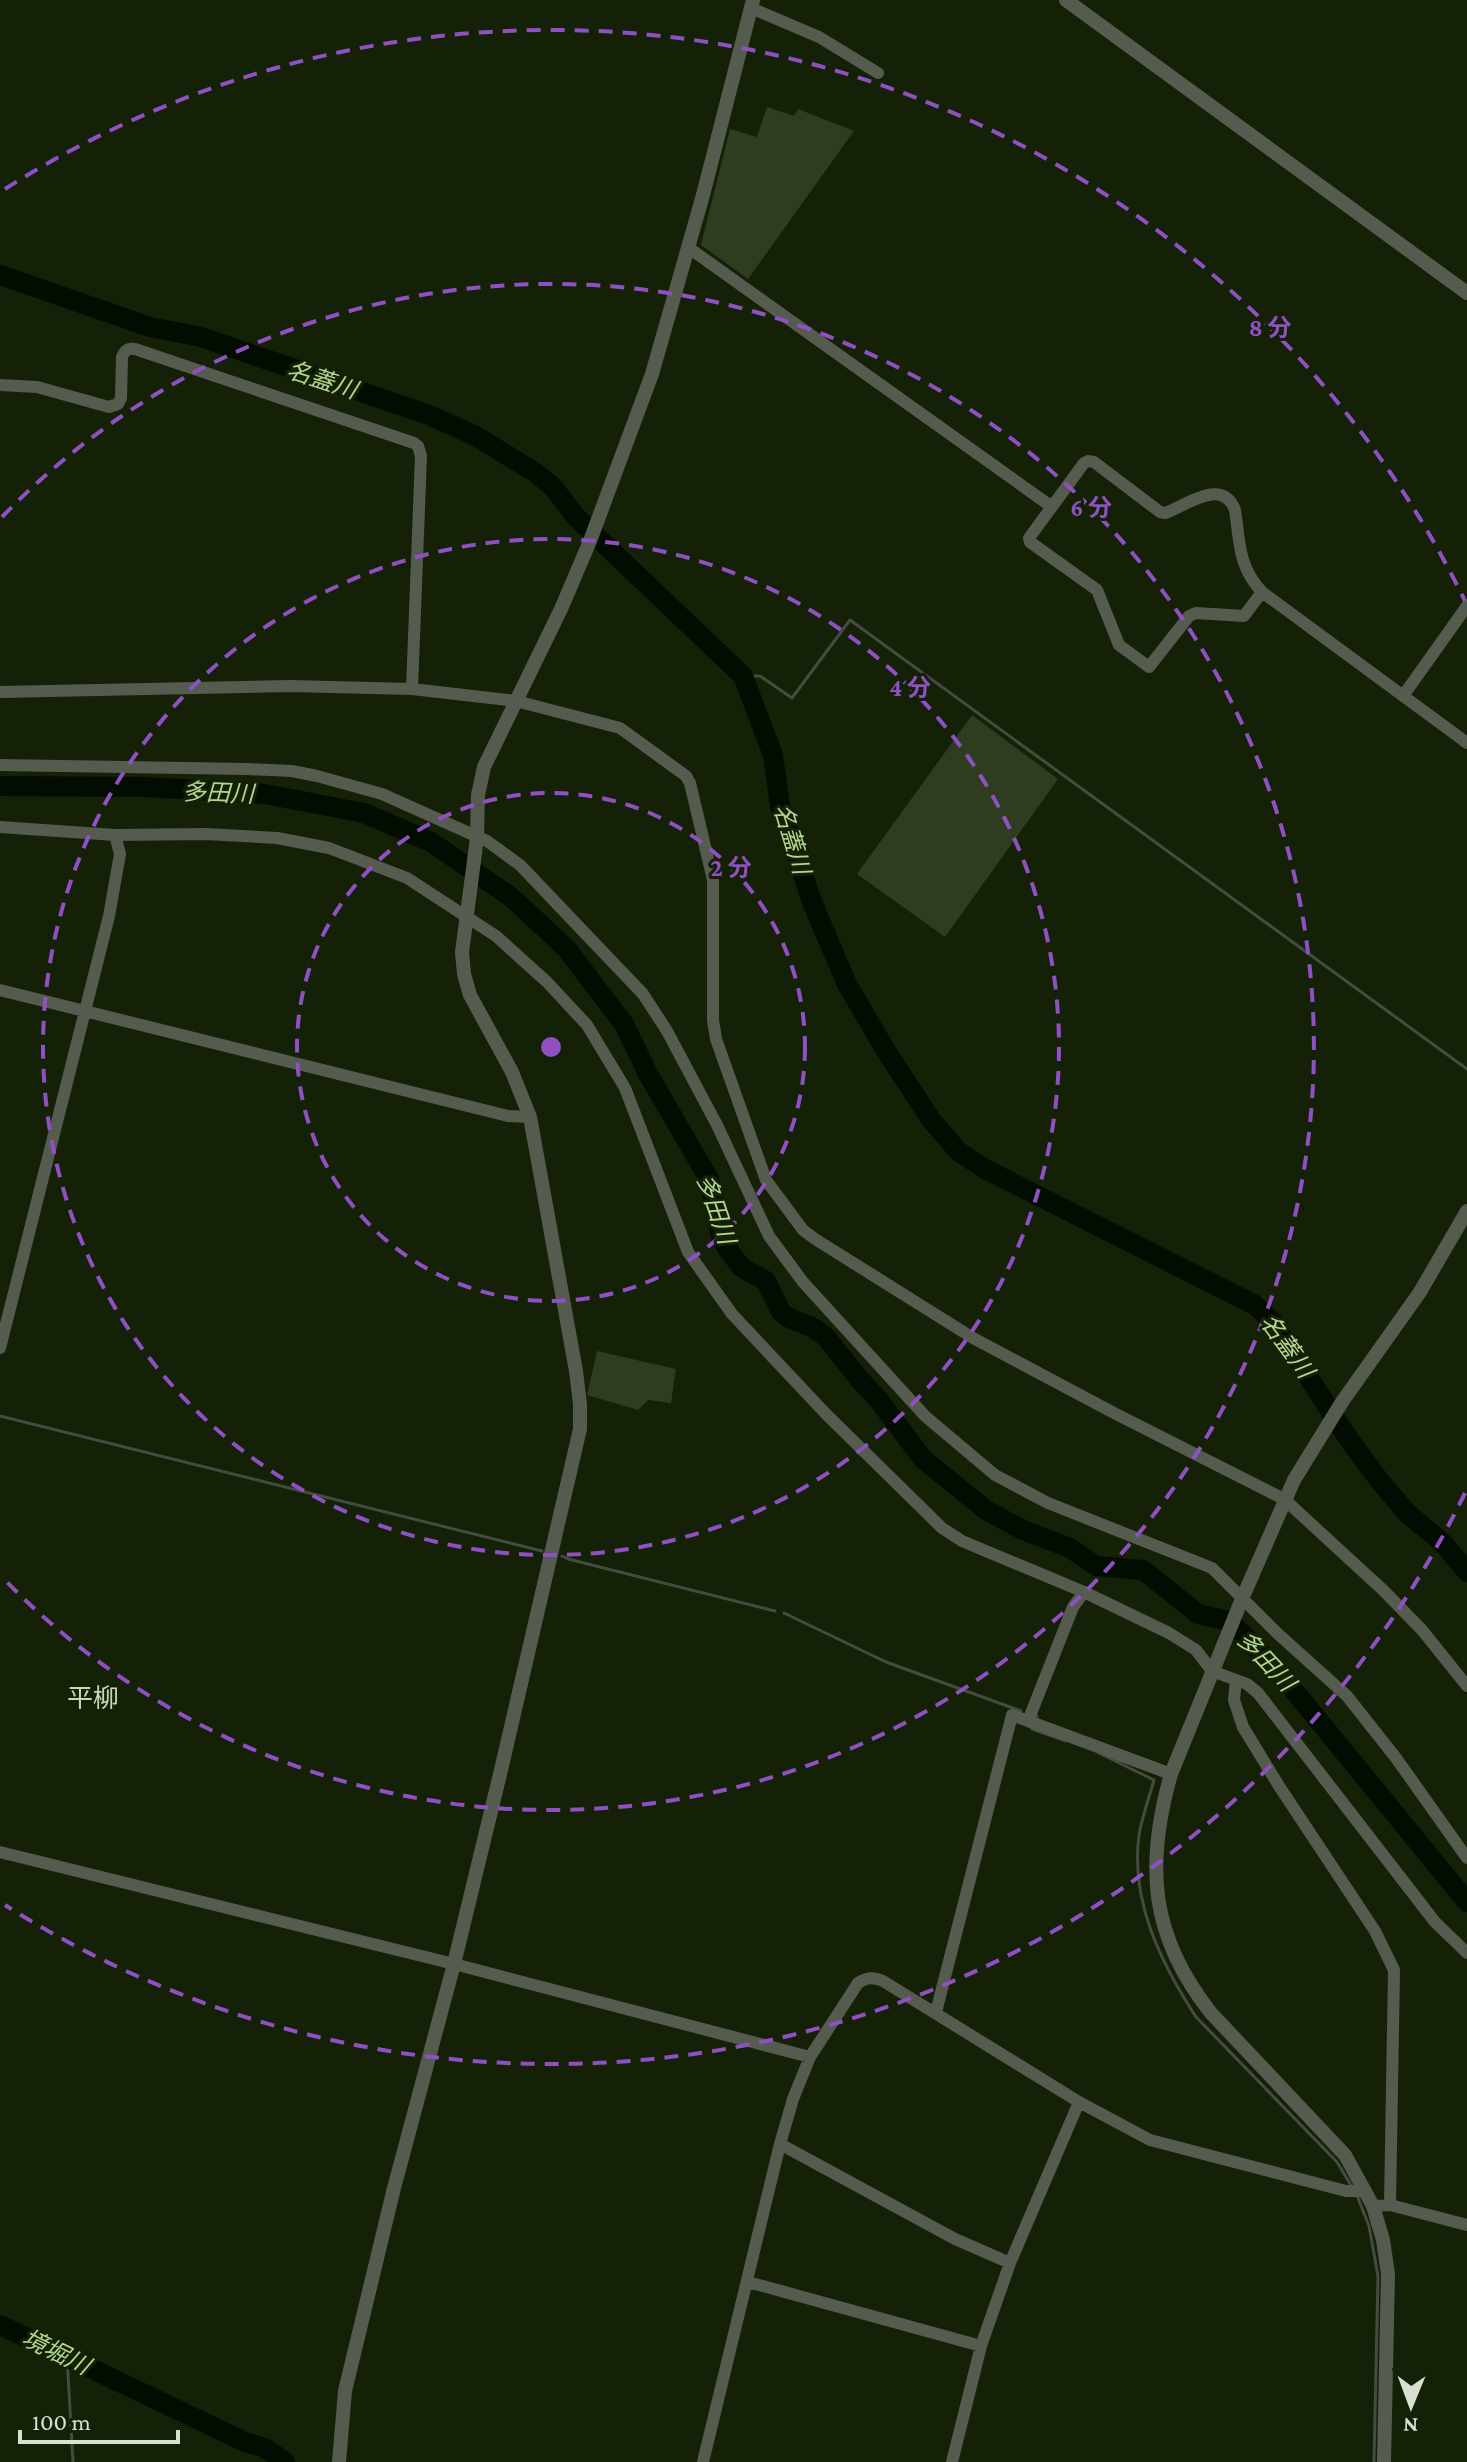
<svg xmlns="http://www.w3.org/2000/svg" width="1467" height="2462" viewBox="0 0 1467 2462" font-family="'Crimson Pro','Noto Sans JP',serif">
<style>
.green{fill:#2e3c20}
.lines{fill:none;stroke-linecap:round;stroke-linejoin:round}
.stream{stroke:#434c3f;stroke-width:3}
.river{stroke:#030c00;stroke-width:20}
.minor{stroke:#555c4f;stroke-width:12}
.tertiary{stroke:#555c4f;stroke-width:14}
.ring{fill:none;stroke:#8e50c3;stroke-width:4;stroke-dasharray:14 10}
.labels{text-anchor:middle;stroke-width:6;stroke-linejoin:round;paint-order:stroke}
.water-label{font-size:24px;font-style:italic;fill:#b3d690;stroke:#152107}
.quarter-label{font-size:26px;fill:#c7d8b7;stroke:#152107}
.centre{fill:#8e50c3;stroke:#152107;stroke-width:4}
.ring-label{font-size:24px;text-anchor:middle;font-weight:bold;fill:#8e50c3;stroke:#152107;stroke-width:6;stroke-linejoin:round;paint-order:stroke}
</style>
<rect width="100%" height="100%" fill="#152107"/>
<path class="green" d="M767 107 794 116 798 109 854 131 748 279 701 245 730 129 757 137Z
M972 715 1058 779 945 937 857 874Z
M597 1351 676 1369 671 1403 648 1400 638 1410 587 1395Z"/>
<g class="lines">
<path class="stream" d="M743 676H760L792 698 850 620 1467 1069
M0 1416 542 1551
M562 1556 568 1559 775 1611
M784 1613 886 1662 1021 1711
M1037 1716V1717
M1032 1729 1066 1741
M1099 1753 1154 1780C1149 1798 1142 1817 1139 1835 1130 1901 1161 1963 1196 2017L1337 2162 1352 2187
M1356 2193 1369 2226 1378 2276 1374 2462
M67 2356 73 2462"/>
<path class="river" d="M0 275 150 327 201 337 429 415 476 436 536 473 553 487 576 517 743 676 773 755 780 806 812 902 847 984 886 1051 932 1121 959 1152 985 1169 1255 1305 1272 1321 1348 1438 1379 1480 1407 1513 1443 1543 1467 1572
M0 786 147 787 265 794 364 813 431 842 511 897 566 948 624 1024 648 1074 709 1179 721 1236 727 1248 741 1267 766 1281 781 1312 789 1318 812 1327 825 1336 860 1380 878 1399 923 1459 986 1510 1023 1530 1070 1548 1096 1566 1143 1570 1198 1614 1229 1621 1274 1666 1467 1902
M0 2325 245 2442 265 2448 285 2462"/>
<path class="minor" d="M751 8 819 37 878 73
M689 248 1052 507
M0 385 37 387 109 407 118 404 121 398 122 357C125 350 128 348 135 349L414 443 418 446 421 456 412 689
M1262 592 1244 616 1196 613 1189 616 1149 667 1119 645 1097 590 1030 542 1029 538 1084 463 1088 461 1094 462 1160 512 1165 513C1184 507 1222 476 1235 510 1240 543 1238 566 1262 592L1467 743
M0 692 290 686 412 689 516 701 620 728 686 776 690 783 713 880V1020L716 1039 766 1180 803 1230 815 1239 973 1338 1114 1413 1284 1499 1383 1590 1422 1630 1467 1686
M1403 696 1467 606
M0 765 247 769 292 771 317 776 382 794 487 841 520 865 643 994 667 1031 717 1125 769 1236 803 1282 925 1416 995 1475 1048 1503 1212 1568 1277 1633 1347 1696 1396 1758 1467 1858
M0 827 115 835 206 834 277 838 329 848 407 878 496 936 547 982 587 1025 625 1088 688 1252 732 1314 826 1414 942 1528 962 1541 1084 1592 1169 1633 1196 1650 1212 1671 1247 1684 1258 1693 1435 1922 1467 1953
M0 990 508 1116 530 1117
M0 1348 109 916 120 854 115 835
M1236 1680 1234 1700 1243 1727 1279 1786 1375 1931 1394 1970 1390 2205 1373 2206
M1028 1721 1171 1774
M0 1852 454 1964 810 2057
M936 2012 1012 1715 1028 1721 1073 1607 1084 1592
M780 2144 955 2239 1010 2263
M1390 2205 1467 2225
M748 2282 981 2346
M703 2462 780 2144 793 2099 810 2057 858 1983C867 1977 873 1977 883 1981L1079 2102 1150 2140 1346 2191H1366
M952 2462 981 2346 1010 2263 1079 2102"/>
<path class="tertiary" d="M1066 0 1467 293
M339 2462 345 2391 394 2188 454 1964 501 1770 580 1429V1404L576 1371 530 1117 512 1072 470 995 464 974 462 952 477 838 478 795 484 767 561 609 590 541 652 374 703 195 753 0
M1384 2462 1388 2274 1383 2240 1373 2206 1345 2155 1211 2013C1150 1936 1145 1866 1171 1774L1242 1599 1294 1480 1342 1402 1420 1292 1467 1211"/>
</g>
<g class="ring">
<circle cx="551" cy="1047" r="254"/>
<circle cx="551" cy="1047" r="508"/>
<path d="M2 517A763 763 0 1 1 2 1577"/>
<path d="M1465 1493A1017 1017 0 0 1 5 1905M5 189A1017 1017 0 0 1 1465 601"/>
</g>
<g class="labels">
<g class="water-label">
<text transform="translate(322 380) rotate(18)" y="8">名蓋川</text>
<text transform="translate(218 793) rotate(2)" y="8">多田川</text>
<text transform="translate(792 839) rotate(73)" y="8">名蓋川</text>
<text transform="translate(716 1209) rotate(71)" y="8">多田川</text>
<text transform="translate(1287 1346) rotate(54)" y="8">名蓋川</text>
<text transform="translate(1266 1661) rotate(47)" y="8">多田川</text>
<text transform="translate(56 2352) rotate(26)" y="8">境堀川</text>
</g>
<g class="quarter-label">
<text x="93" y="1707">平柳</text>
</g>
</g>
<circle cx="551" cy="1047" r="12" class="centre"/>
<g class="ring-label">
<text x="1270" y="336">8 分</text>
<text x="1091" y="516">6 分</text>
<text x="910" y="696">4 分</text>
<text x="731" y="876">2 分</text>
</g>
<g transform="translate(1411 2406) rotate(181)" stroke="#152107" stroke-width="6" paint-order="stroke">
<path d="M0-6L14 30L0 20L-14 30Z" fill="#d8e1d1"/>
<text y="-12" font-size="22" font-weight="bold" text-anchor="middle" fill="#d8e1d1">N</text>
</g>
<path d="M20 2430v12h158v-12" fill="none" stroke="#d8e1d1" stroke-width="4"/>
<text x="32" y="2430" font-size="24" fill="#d8e1d1" stroke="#152107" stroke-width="6" paint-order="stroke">100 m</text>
</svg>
